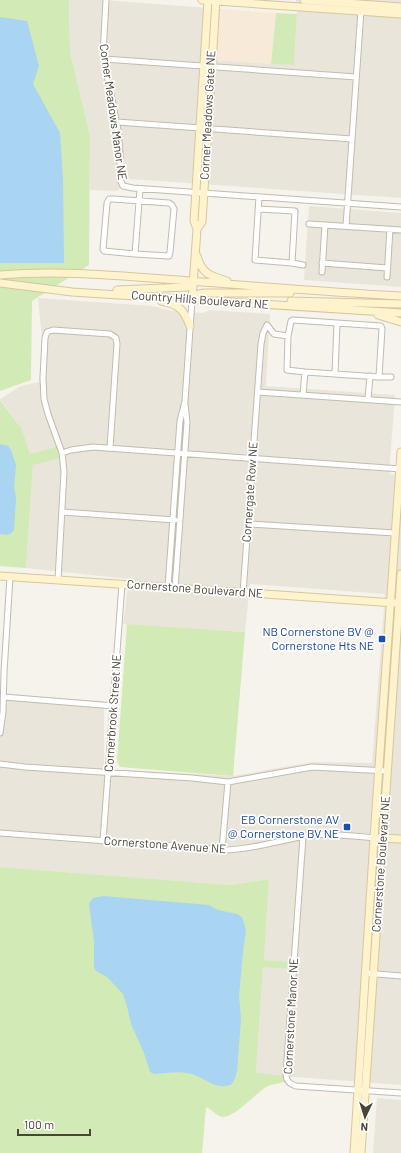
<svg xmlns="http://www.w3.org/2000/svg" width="401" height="1153" viewBox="0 0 401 1153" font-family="Barlow,sans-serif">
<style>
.residential{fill:#eae5da}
.commercial{fill:#f7ead8}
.green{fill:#d2eab5}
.water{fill:#a9d4f2}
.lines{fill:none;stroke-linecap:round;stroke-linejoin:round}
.street-casing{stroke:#c2bbae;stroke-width:7}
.secondary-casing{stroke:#d6c79b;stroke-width:9}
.street{stroke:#fff;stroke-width:5}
.secondary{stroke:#fff3cd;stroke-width:7}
.transit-dot{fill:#1a4fb4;stroke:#fff;stroke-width:1.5}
.labels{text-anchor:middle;stroke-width:3.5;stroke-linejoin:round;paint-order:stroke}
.street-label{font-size:12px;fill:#4b4439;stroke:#fff}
.transit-label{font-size:12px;fill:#164399;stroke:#fff;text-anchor:end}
</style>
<rect width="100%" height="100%" fill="#f6f3ec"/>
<path class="residential" d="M69 0H103L221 9 215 60 294 65 297 14 296 0H401V198L129 179 117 191 90 190V136L70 52Z
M309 206 401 213V287L304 280Z
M38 298 152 306 173 311 203 313 209 310 270 314 266 386 395 395 389 474 401 475V1085L256 1074 263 966 293 969 294 962 264 960 269 879 231 885 0 867V695L104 701V769L233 776 312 762 372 763 385 594 250 584 245 632 123 624 129 579 26 568 33 464 62 457 59 446 30 454 22 429 0 399 21 386 39 382 42 339Z
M377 1098 401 1100V1153H373Z"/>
<path class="commercial" d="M221 9 276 13 271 64 215 60Z"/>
<path class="green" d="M0 0H69L70 52 90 136 89 265 32 301 31 380 0 391Z
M276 13 297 14 294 65 271 64Z
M0 400 22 429 30 454 59 446 62 457 33 465 26 568 0 566Z
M127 624 245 632 233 776 120 767 117 762Z
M0 867 231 885 269 879 264 960 294 962V969L263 967 256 1073 286 1076 288 1081C281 1083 272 1084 266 1087 256 1093 234 1118 222 1117 217 1116 211 1109 206 1107L202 1153H0Z"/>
<path class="water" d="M0 17 27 21 39 66 33 84 60 133 63 179 64 263H0Z
M0 444 8 446 11 450 16 465 14 487 16 498 14 530C10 536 7 535 0 534Z
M103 896 209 905 218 910 237 914 242 917 246 930 243 952 239 996 241 1019 237 1071 235 1078 232 1084C215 1092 203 1075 187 1073 177 1071 166 1073 155 1074L152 1073 150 1072 144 1053 131 1024 127 1006 123 994 107 977 96 971 94 967V941L89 904 93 898Z"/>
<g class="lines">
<defs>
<path id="street" d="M106 0 103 55 118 130 120 153V179L123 186 133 188 401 207
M104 59 356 77
M117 122 352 139
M258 209 295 211 292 263 255 260 259 197
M309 224 401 230
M346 226 361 10
M135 254 169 256 170 252 174 209 172 205 169 203 113 199H109L107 203 103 249 104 251 135 254 140 189
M292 263 303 265
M322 263 387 268
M322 272 325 225
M387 277 390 229
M335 374 337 323
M379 377H391
M258 392 401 402
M303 395 305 372
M368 399 370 376
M62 453 71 450 93 447 401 469
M62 512 175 520
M248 524 395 533
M58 580 64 472 62 453 48 414 44 399 43 378 45 338 47 332 53 330 110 334 116 338 117 344 110 448
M168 587 180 421 185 401 192 300
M175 588 187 422 185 404
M243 593 261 344 263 333 267 325 274 334 288 336 287 370 305 372 379 377 382 329 381 326 293 320 291 321 288 336
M4 697 114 706
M0 733 3 712 4 672 10 577
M0 764 25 767 192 778 228 782 312 767 387 771
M0 833 227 850C256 849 283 839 312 835 332 833 354 836 374 838
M303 837 286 1074C286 1081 289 1084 296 1086L401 1093
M103 841 122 584
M222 850 228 782
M365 973 401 976"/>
<path id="secondary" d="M202 0 401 14
M304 0 401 7
M197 229 202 222 216 0
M197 256C202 274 210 276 227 281
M0 275C53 270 111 275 164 279 243 285 322 292 401 296
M0 283 72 292 401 313
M117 290 187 287 193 281
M192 300 197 229 194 221 208 0
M192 300 195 295 204 293H290
M161 301C178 304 184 309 190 326
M291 301 401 304
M378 315 401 322
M0 576 395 603
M378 838 401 839
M354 1153 374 838 401 452
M361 1153 401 574"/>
</defs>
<use href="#street" class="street-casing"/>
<use href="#secondary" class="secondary-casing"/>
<use href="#street" class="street"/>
<use href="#secondary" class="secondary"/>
</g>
<g class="transit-dot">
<rect x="378" y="635" width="8" height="8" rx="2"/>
<rect x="343" y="823" width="8" height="8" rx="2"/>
</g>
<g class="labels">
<g class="street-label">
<text transform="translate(113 112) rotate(82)" y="4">Corner Meadows Manor NE</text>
<text transform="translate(208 115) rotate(-87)" y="4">Corner Meadows Gate NE</text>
<text transform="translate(200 300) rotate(4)" y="4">Country Hills Boulevard NE</text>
<text transform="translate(250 492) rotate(-86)" y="4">Cornergate Row NE</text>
<text transform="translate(195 589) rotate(4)" y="4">Cornerstone Boulevard NE</text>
<text transform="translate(113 713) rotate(-86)" y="4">Cornerbrook Street NE</text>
<text transform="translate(165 845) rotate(4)" y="4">Cornerstone Avenue NE</text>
<text transform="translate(381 864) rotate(-86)" y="4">Cornerstone Boulevard NE</text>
<text transform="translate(291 1016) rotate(-87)" y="4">Cornerstone Manor NE</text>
</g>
<g class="transit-label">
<text x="374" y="636">NB Cornerstone BV @<tspan x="374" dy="14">Cornerstone Hts NE</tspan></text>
<text x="339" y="824">EB Cornerstone AV<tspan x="339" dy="14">@ Cornerstone BV NE</tspan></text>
</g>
</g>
<g transform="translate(365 1117) rotate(184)" stroke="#ffffff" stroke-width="3" paint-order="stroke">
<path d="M0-3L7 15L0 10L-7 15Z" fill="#4b4439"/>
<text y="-6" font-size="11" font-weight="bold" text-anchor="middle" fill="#4b4439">N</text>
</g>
<path d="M18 1129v6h72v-6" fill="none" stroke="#4b4439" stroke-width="2"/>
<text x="24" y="1129" font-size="12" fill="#4b4439" stroke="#ffffff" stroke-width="3" paint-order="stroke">100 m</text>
</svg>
